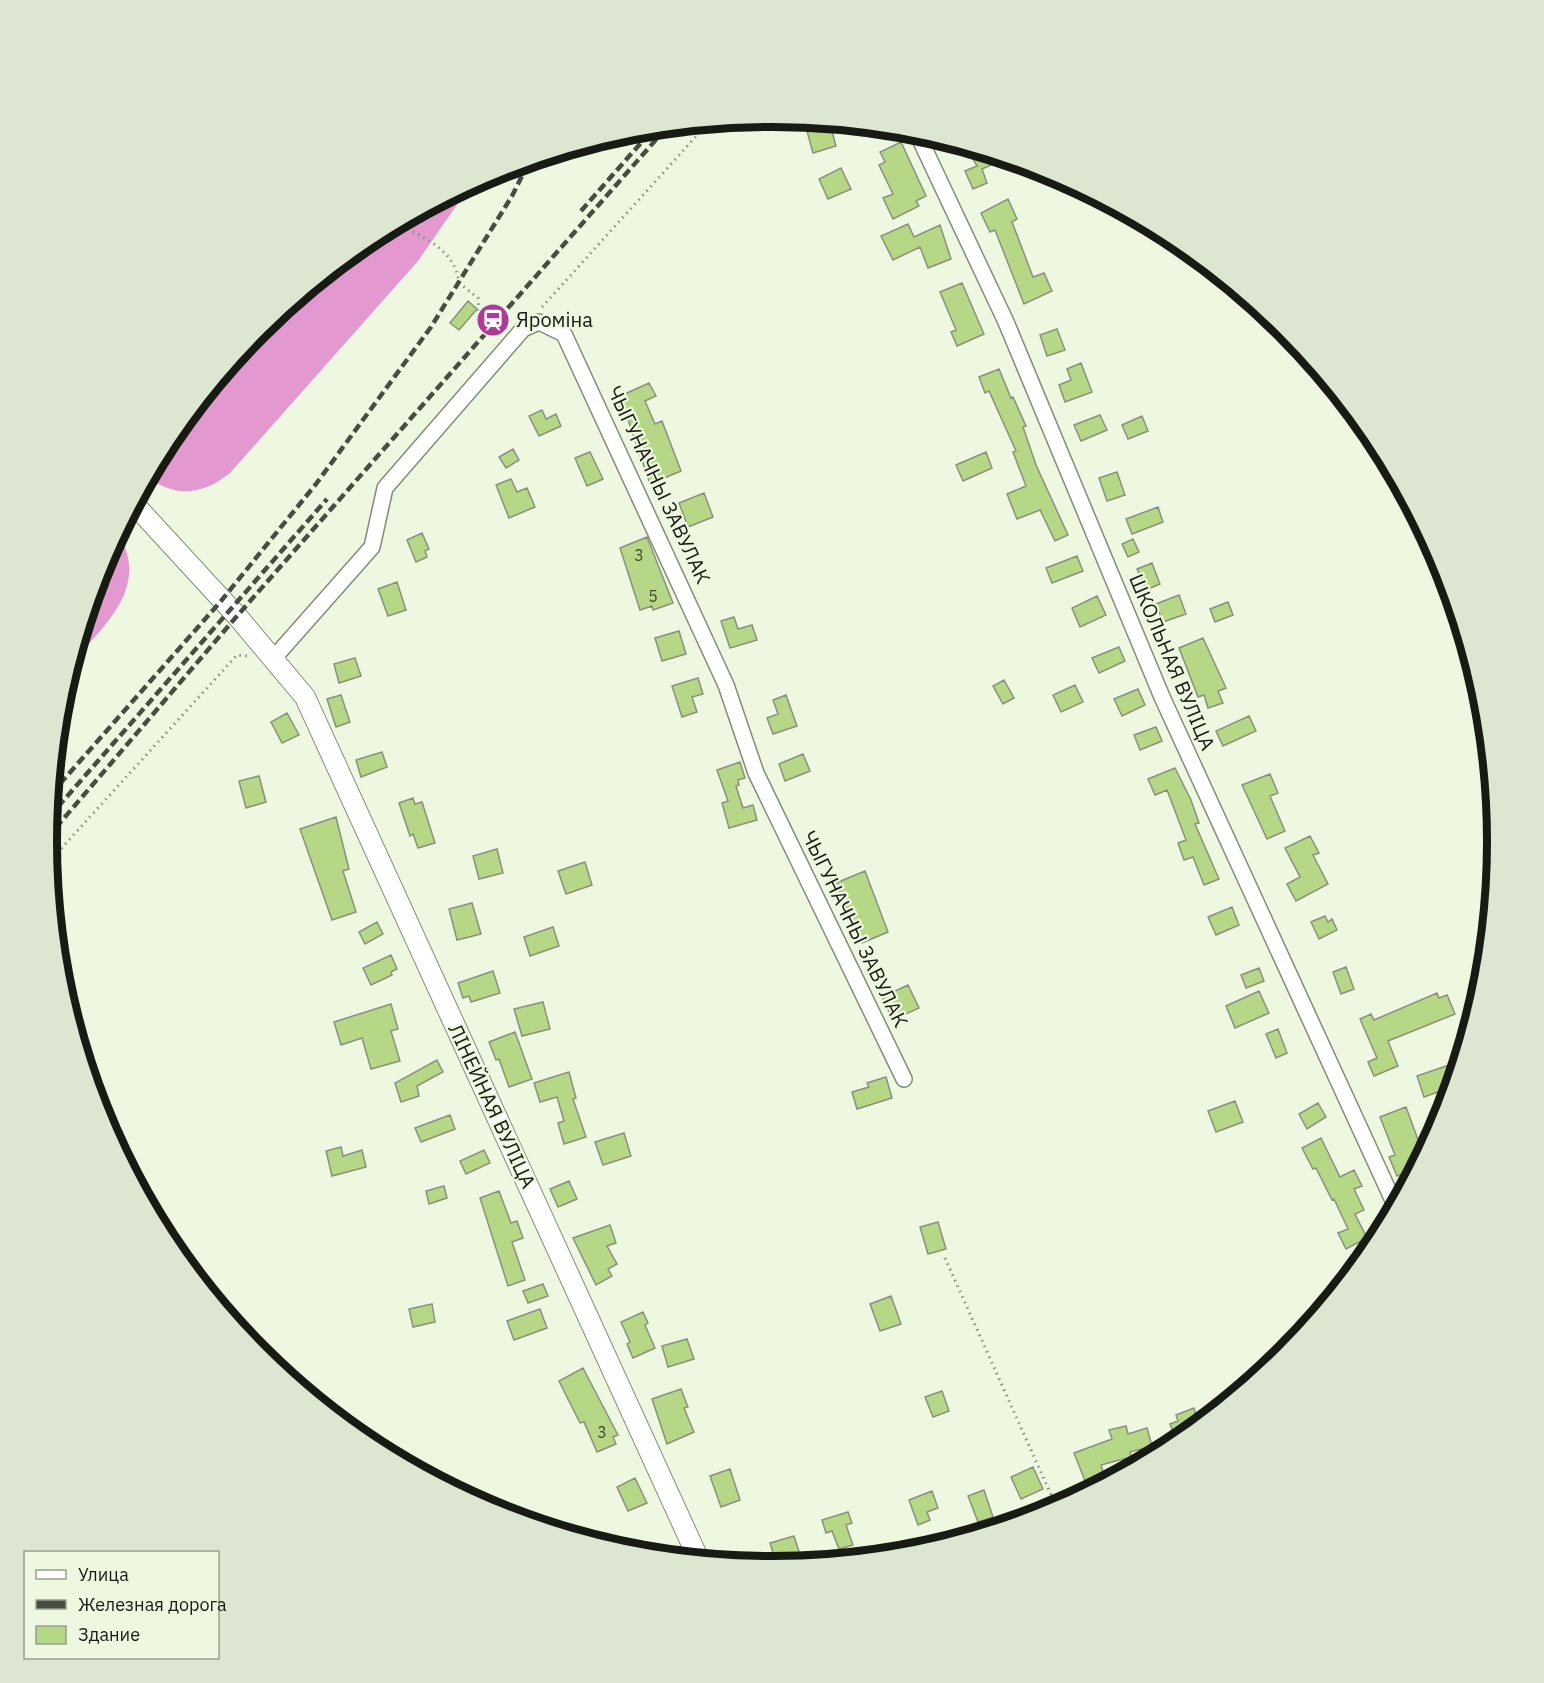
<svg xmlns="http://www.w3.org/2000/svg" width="1544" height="1683" viewBox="0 0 1544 1683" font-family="'IBM Plex Sans',sans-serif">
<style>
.forest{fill:#e399cf}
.building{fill:#b6d786;stroke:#88917d;stroke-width:1.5}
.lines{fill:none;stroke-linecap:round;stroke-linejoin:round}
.minor-casing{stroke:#838c78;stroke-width:18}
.tertiary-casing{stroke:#838c78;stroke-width:22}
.path{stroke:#8b9181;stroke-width:3;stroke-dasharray:1.5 4.5;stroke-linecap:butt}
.minor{stroke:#fff;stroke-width:15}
.tertiary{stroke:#fff;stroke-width:20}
.rail{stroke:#484c41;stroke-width:4.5;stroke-dasharray:9 4.5;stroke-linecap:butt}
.labels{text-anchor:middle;stroke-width:4.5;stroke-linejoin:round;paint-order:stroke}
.number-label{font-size:16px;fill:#404a30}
.poi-label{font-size:20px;fill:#181b13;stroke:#eef8e1;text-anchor:start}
.street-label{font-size:20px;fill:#181b13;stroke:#eef8e1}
.rim{fill:none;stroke:#181b13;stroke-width:8}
</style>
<rect width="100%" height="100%" fill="#eef8e1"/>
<path class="forest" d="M472 183 418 261 230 473C204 494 176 499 148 477L169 438 259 328 369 238Z
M118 533C151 588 104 625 71 664L102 564Z"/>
<path class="building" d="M830 124 836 146 813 153 807 131Z
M901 142 926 196 916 201 919 206 893 219 883 198 893 194 879 165 885 162 880 152Z
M987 152 1007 158 982 169 987 183 973 189 965 171 977 166 973 159Z
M841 168 851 189 828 199 819 179Z
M1008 199 1017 219 1012 222 1033 277 1044 273 1052 291 1024 304 995 230 990 232 981 213Z
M908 224 914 237 940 225 951 259 928 268 920 247 893 260 881 236Z
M962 283 984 334 957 346 951 332 956 330 940 292Z
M468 301 477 309 459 330 450 323Z
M1057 329 1065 350 1047 356 1040 335Z
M1081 363 1092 392 1065 402 1059 385 1071 380 1067 369Z
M999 369 1011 398 1013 397 1026 426 1023 427 1036 465 1068 535 1055 541 1040 510 1017 519 1007 494 1026 486 1013 452 1016 451 989 391 985 393 979 377Z
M649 383 656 396 645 401 655 424 662 421 681 471 650 484 625 411 622 412 616 398Z
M542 410 546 419 556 414 561 426 539 436 529 416Z
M1100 415 1107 430 1081 441 1074 425Z
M1142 416 1148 431 1128 439 1122 425Z
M513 449 519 460 506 468 499 457Z
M590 452 603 479 587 486 575 458Z
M986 452 992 468 963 481 956 465Z
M1117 472 1125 495 1107 501 1099 478Z
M511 479 517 492 527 488 535 507 509 518 496 485Z
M704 493 713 517 688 527 679 503Z
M1158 507 1163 522 1132 534 1126 519Z
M422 533 429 549 425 551 427 557 416 562 407 540Z
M647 537 673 603 653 610 652 606 640 610 620 548Z
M1133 539 1139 552 1128 557 1122 544Z
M1077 556 1083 571 1052 583 1046 568Z
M1152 563 1160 584 1146 590 1137 569Z
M397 582 406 610 388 616 378 589Z
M1179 595 1186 614 1163 622 1156 604Z
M1097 596 1106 615 1080 627 1072 608Z
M1228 602 1233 615 1215 622 1210 609Z
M734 617 738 629 752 625 757 640 730 648 721 621Z
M679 631 686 654 662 661 655 638Z
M1203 638 1226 688 1218 691 1223 703 1208 708 1204 695 1198 697 1179 648Z
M1119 647 1125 661 1099 673 1092 658Z
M355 658 361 676 339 683 334 664Z
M698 678 703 694 692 697 697 712 682 717 672 686Z
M1004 680 1014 698 1003 704 993 686Z
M1075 685 1083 702 1061 712 1053 695Z
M1138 689 1145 705 1122 716 1114 699Z
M341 695 350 722 336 727 327 699Z
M786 695 797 726 773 734 767 718 778 714 773 700Z
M287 713 299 735 282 743 271 722Z
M1249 716 1256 731 1223 746 1216 731Z
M1156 727 1162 741 1140 750 1134 735Z
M382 752 387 767 361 777 356 760Z
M803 754 810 771 785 781 779 764Z
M740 762 745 778 738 780 739 785 736 786 743 808 753 805 757 820 729 828 722 803 728 801 717 770Z
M1175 768 1191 800 1199 823 1195 824 1219 879 1204 885 1193 857 1184 860 1178 843 1186 840 1167 790 1155 795 1148 779Z
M1270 774 1278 793 1270 796 1285 831 1267 839 1242 785Z
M259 776 266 802 246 808 239 781Z
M413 798 415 804 422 802 435 843 418 848 413 834 410 836 399 803Z
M336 817 349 869 343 871 356 912 332 920 300 829Z
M1310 836 1319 853 1313 855 1328 884 1296 901 1287 884 1300 877 1285 848Z
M497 849 503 873 479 879 473 856Z
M585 862 592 885 566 894 558 871Z
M865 871 888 932 862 943 836 883Z
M472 903 481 934 457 940 449 909Z
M1232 907 1239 925 1216 935 1208 917Z
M1325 916 1328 922 1332 919 1337 930 1319 939 1311 922Z
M377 922 383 934 365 944 359 932Z
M553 927 559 946 530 956 524 937Z
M391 955 397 969 391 972 392 975 371 985 363 968Z
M1346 967 1354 989 1341 994 1333 972Z
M1259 968 1264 981 1246 988 1241 975Z
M493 971 500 993 471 1002 469 996 463 998 458 983Z
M908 985 919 1008 893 1020 882 997Z
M1259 991 1269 1013 1235 1028 1226 1006Z
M1437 993 1439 998 1447 995 1455 1014 1388 1041 1398 1066 1374 1076 1368 1062 1377 1058 1360 1019 1371 1014 1374 1020Z
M543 1002 550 1029 522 1036 514 1009Z
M391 1004 398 1029 391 1031 400 1061 371 1069 362 1038 341 1045 334 1022Z
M1278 1029 1287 1053 1276 1058 1266 1034Z
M515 1032 532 1079 509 1087 499 1059 496 1060 489 1042Z
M437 1060 443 1072 417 1086 419 1096 401 1102 395 1083Z
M1452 1064 1456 1075 1452 1087 1424 1097 1417 1076Z
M569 1072 576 1098 573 1099 586 1137 564 1144 558 1123 564 1121 557 1097 540 1102 534 1083Z
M886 1077 892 1098 857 1109 852 1092 869 1087 867 1083Z
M1235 1101 1243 1122 1216 1132 1208 1111Z
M1318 1103 1326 1117 1307 1129 1299 1114Z
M1406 1107 1420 1145 1431 1141 1416 1169 1397 1176 1389 1157 1395 1155 1380 1117Z
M450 1115 455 1129 421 1142 415 1128Z
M624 1133 631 1156 603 1165 595 1142Z
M1321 1138 1340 1177 1354 1170 1362 1186 1354 1189 1364 1210 1355 1214 1367 1238 1346 1249 1338 1233 1348 1229 1334 1199 1332 1200 1316 1168 1313 1169 1302 1148Z
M341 1147 343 1156 362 1150 366 1167 332 1176 326 1151Z
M484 1150 490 1163 466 1174 460 1161Z
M569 1181 577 1199 558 1207 550 1189Z
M444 1186 447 1198 429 1204 426 1191Z
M499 1191 511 1223 517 1221 523 1238 512 1242 525 1280 508 1286 480 1198Z
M938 1222 946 1249 928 1254 920 1227Z
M610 1225 616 1243 607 1246 617 1264 608 1269 612 1276 596 1285 573 1238Z
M543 1284 548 1296 528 1303 523 1291Z
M891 1296 901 1324 880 1331 870 1304Z
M432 1304 435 1322 413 1327 409 1309Z
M540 1309 547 1328 514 1340 507 1321Z
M643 1312 648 1323 645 1325 655 1348 633 1358 627 1344 630 1342 621 1322Z
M687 1339 694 1359 668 1367 662 1346Z
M583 1368 618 1435 613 1437 616 1444 597 1452 584 1422 580 1423 559 1381Z
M681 1389 688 1407 684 1408 694 1432 667 1444 652 1399Z
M942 1391 949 1411 933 1417 925 1397Z
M1194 1408 1196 1415 1219 1409 1177 1443 1170 1424 1178 1421 1176 1415Z
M1126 1426 1128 1434 1147 1428 1152 1446 1130 1452 1131 1457 1101 1465 1106 1481 1089 1491 1074 1453 1112 1439 1109 1430Z
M1033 1467 1043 1489 1021 1499 1011 1477Z
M730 1469 740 1500 721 1507 710 1476Z
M635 1478 647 1503 628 1511 617 1487Z
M984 1490 993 1517 978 1522 968 1496Z
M932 1491 938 1508 927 1512 930 1520 918 1525 909 1500Z
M848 1512 852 1523 846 1525 853 1545 839 1549 832 1531 826 1533 822 1520Z
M794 1536 802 1561 777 1566 770 1543Z"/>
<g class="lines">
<defs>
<path id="minor" d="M916 131 1006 322 1162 697 1396 1207
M273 659 372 547 385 488 523 329 539 322 564 334 726 685 756 773 904 1079"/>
<path id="tertiary" d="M134 504 237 616 305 697 699 1560"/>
</defs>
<use href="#minor" class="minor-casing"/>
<use href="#tertiary" class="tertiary-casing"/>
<path class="path" d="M397 223C425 239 455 249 459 283L478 298 479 315 496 330H504
M542 307 709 122
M49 862 237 655 248 656
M945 1258 1057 1508"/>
<use href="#minor" class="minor"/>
<use href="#tertiary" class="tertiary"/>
<path class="rail" d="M581 211 654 128
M51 794 221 601 316 484 431 327 512 196 530 160
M49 817 327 499
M47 838 237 616 668 126"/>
</g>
<defs>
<symbol id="station-disc" viewBox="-11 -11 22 22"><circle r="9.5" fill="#ae3c96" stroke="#eef8e1"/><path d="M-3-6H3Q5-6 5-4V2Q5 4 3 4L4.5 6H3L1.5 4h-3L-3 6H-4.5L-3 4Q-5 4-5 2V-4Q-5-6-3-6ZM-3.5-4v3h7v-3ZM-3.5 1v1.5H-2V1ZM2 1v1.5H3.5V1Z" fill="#fff"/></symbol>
</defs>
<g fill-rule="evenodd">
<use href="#station-disc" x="474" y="301" width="38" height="38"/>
</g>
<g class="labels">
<g class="number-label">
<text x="639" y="561">3</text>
<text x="653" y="602">5</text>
<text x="602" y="1438">3</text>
</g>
<g class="poi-label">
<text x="516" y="327">Яроміна</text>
</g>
<g class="street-label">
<text transform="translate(659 485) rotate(65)" y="7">ЧЫГУНАЧНЫ ЗАВУЛАК</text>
<text transform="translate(1172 662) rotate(67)" y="7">ШКОЛЬНАЯ ВУЛІЦА</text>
<text transform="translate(855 929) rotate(64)" y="7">ЧЫГУНАЧНЫ ЗАВУЛАК</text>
<text transform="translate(492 1106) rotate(65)" y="7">ЛІНЕЙНАЯ ВУЛІЦА</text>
</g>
</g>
<path d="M0 0H1544V1683H0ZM771 127H773A714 714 0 0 1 1487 841V842A714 714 0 0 1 773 1556H771A714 714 0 0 1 57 842V841A714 714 0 0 1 771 127Z" fill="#dde6d1" fill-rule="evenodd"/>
<path class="rim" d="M771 127H773A714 714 0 0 1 1487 841V842A714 714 0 0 1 773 1556H771A714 714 0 0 1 57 842V841A714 714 0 0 1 771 127Z"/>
<rect x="24" y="1551" width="195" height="108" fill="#eef8e1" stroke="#98a08f" stroke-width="1.5"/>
<rect x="36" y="1570" width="30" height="9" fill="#ffffff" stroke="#98a08f" stroke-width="1.5"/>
<text x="78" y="1581" font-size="18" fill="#181b13">Улица</text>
<rect x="36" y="1600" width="30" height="9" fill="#484c41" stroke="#98a08f" stroke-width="1.5"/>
<text x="78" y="1611" font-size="18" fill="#181b13">Железная дорога</text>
<rect x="36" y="1626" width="30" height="18" fill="#b6d786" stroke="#98a08f" stroke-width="1.5"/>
<text x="78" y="1641" font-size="18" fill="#181b13">Здание</text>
</svg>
